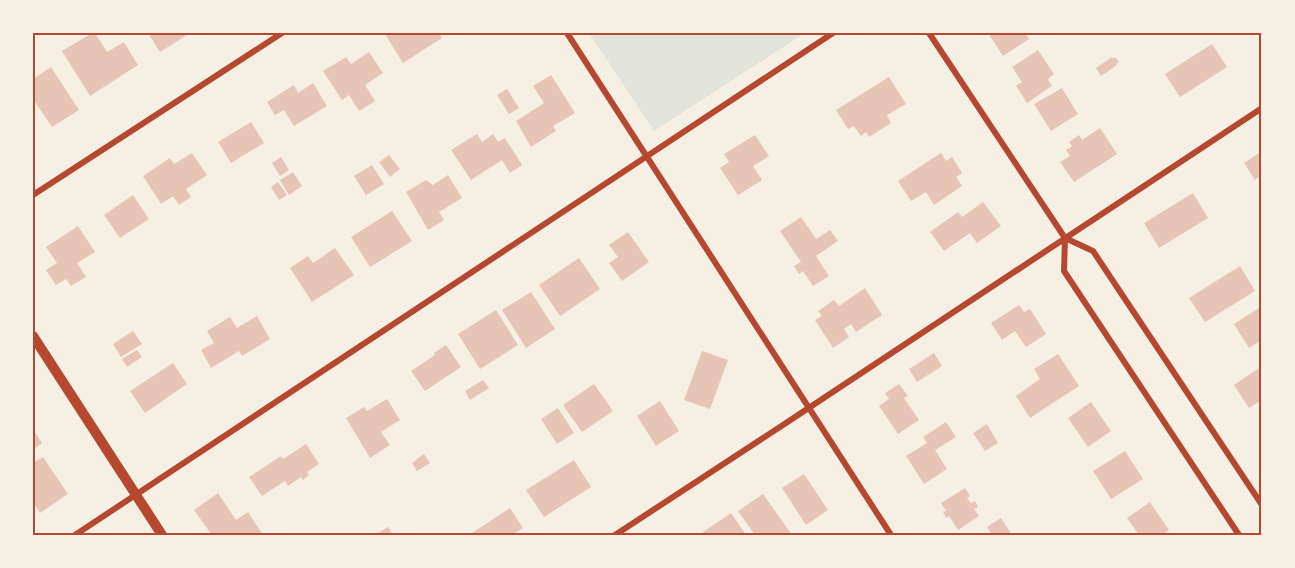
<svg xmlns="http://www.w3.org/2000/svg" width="1295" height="568" viewBox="0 0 1295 568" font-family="Figtree,sans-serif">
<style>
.green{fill:#e2e4dc}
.building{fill:#e6c5b7}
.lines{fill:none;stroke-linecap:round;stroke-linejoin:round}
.minor{stroke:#b5482f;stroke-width:6}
.tertiary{stroke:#b5482f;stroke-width:10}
.neatline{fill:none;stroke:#b5482f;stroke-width:2}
</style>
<rect width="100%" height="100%" fill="#f6efe4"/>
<path class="green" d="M589 33H805L654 131Z"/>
<path class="building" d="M92 33H95L107 52 124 42 138 65 90 96 62 51Z
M148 33H190L160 52Z
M387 33H439L442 38 403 63 385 34Z
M988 33H1025L1029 39 1003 56Z
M1212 44 1227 67 1180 97 1165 74Z
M1038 50 1054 74 1048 79 1052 86 1027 103 1016 86 1022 82 1012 67Z
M369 52 383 73 365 85 375 101 359 111 349 95 342 100 323 71 346 57 351 64Z
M1112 57 1113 59 1115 57 1119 62 1116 64 1117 65 1101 76 1096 68Z
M51 67 79 110 52 127 33 99V79Z
M551 75 575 113 553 126 556 131 531 147 516 121 544 103 533 86Z
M889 77 906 104 887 115 891 123 869 137 866 132 861 136 854 126 848 129 836 110Z
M313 83 327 106 294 126 284 110 275 115 267 102 294 85 298 93Z
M1062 88 1078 114 1051 131 1034 104Z
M507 89 519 108 509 114 497 95Z
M251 122 264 143 231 163 218 142Z
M1100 128 1117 154 1074 182 1060 162 1070 156 1066 150 1072 146 1069 142 1079 135 1082 140Z
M477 134 482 142 493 134 498 142 505 138 522 165 510 173 502 160 471 180 451 150Z
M755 135 769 156 753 166 762 180 738 195 720 168 729 162 724 154Z
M1262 151V174L1255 180 1244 163Z
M192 153 207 175 186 189 191 197 179 205 173 196 161 204 143 176 170 158 174 164Z
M941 153 946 161 952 157 962 173 956 177 962 186 934 205 926 192 911 201 898 181Z
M389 155 400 169 390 177 379 162Z
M281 157 289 170 280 176 272 163Z
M372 165 384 184 366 195 354 176Z
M293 172 302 186 289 195 280 180Z
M448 175 462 198 439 212 444 220 428 230 406 192 426 180 433 185Z
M278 182 287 195 279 200 271 187Z
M1193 193 1208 218 1159 248 1144 223Z
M133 195 149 219 120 238 104 215Z
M983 202 1001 226 977 243 970 233 944 251 930 232 958 212 962 217Z
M392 211 412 241 370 267 351 237Z
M801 217 816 239 830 230 838 241 816 256 829 276 813 286 803 271 799 274 794 266 801 262 780 231Z
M78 226 95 252 77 263 86 277 71 286 66 279 56 285 46 270 57 263 46 247Z
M628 232 649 262 622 281 609 263 618 257 609 245Z
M335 248 354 275 312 302 290 268 308 256 313 263Z
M579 258 600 289 560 316 539 285Z
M1240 266 1255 291 1205 322 1189 298Z
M865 288 882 315 856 332 851 324 844 329 849 337 833 348 815 320 822 316 818 311 834 300 839 306Z
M531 292 555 329 526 348 502 310Z
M1019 305 1024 312 1030 309 1046 334 1026 347 1015 331 1002 340 991 323Z
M1262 306V340L1249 348 1234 324Z
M496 310 518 345 480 369 458 334Z
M257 316 270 339 242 356 239 351 211 368 201 350 214 343 207 331 230 317 237 328Z
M133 331 142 344 121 357 113 344Z
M446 345 461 367 425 391 411 371 435 355 434 353Z
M137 350 142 357 127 367 122 359Z
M702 351 728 360 710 409 684 400Z
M934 353 942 366 917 382 909 369Z
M1058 354 1079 386 1030 418 1016 396 1040 379 1034 369Z
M173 363 187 384 145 413 130 391Z
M1262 366V400L1249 408 1234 385Z
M483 380 489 388 470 400 465 391Z
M594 384 613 411 582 432 563 405Z
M899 384 908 396 904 398 919 420 898 434 879 406 889 399 885 393Z
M387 399 400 420 381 432 390 445 370 458 346 418 364 407 367 411Z
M660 401 679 431 656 446 637 416Z
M1091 402 1111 431 1088 447 1068 418Z
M558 408 574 433 557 444 541 419Z
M946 422 956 437 935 450 947 469 924 484 906 456 927 443 923 437Z
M987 424 998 443 985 451 973 433Z
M33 429 42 443 33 450Z
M306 444 319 464 307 472 309 475 303 480 301 477 288 486 285 481 262 496 249 477 281 456 283 459Z
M1125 451 1143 479 1111 499 1093 471Z
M424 454 430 463 417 471 412 463Z
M43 457 68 494 40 513 33 502V463Z
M574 460 591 487 544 517 526 490Z
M804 474 828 510 806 525 782 488Z
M965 488 970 496 967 498 971 503 975 501 978 507 974 509 979 516 958 530 949 516 946 518 943 512 946 511 941 503Z
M218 493 236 520 248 512 263 535H212L194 510Z
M763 494 792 535H755L738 511Z
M1150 502 1169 530 1162 535H1139L1127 518Z
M510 508 523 528 512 535H473L472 533Z
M731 513 746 535H699Z
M1001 518 1012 535H992L987 527Z
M388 527 393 535H375Z"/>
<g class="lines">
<path class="minor" d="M567 33 891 535
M929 33 1065 238 1093 251 1262 505
M33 195 282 33
M1065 238 1064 271 1239 535
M75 535 833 33
M615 535 786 423 1262 108"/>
<path class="tertiary" d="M33 336 162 535"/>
</g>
<rect width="1295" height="568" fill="none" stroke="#f6efe4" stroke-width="69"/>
<rect x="34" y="34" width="1226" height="500" class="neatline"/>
</svg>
